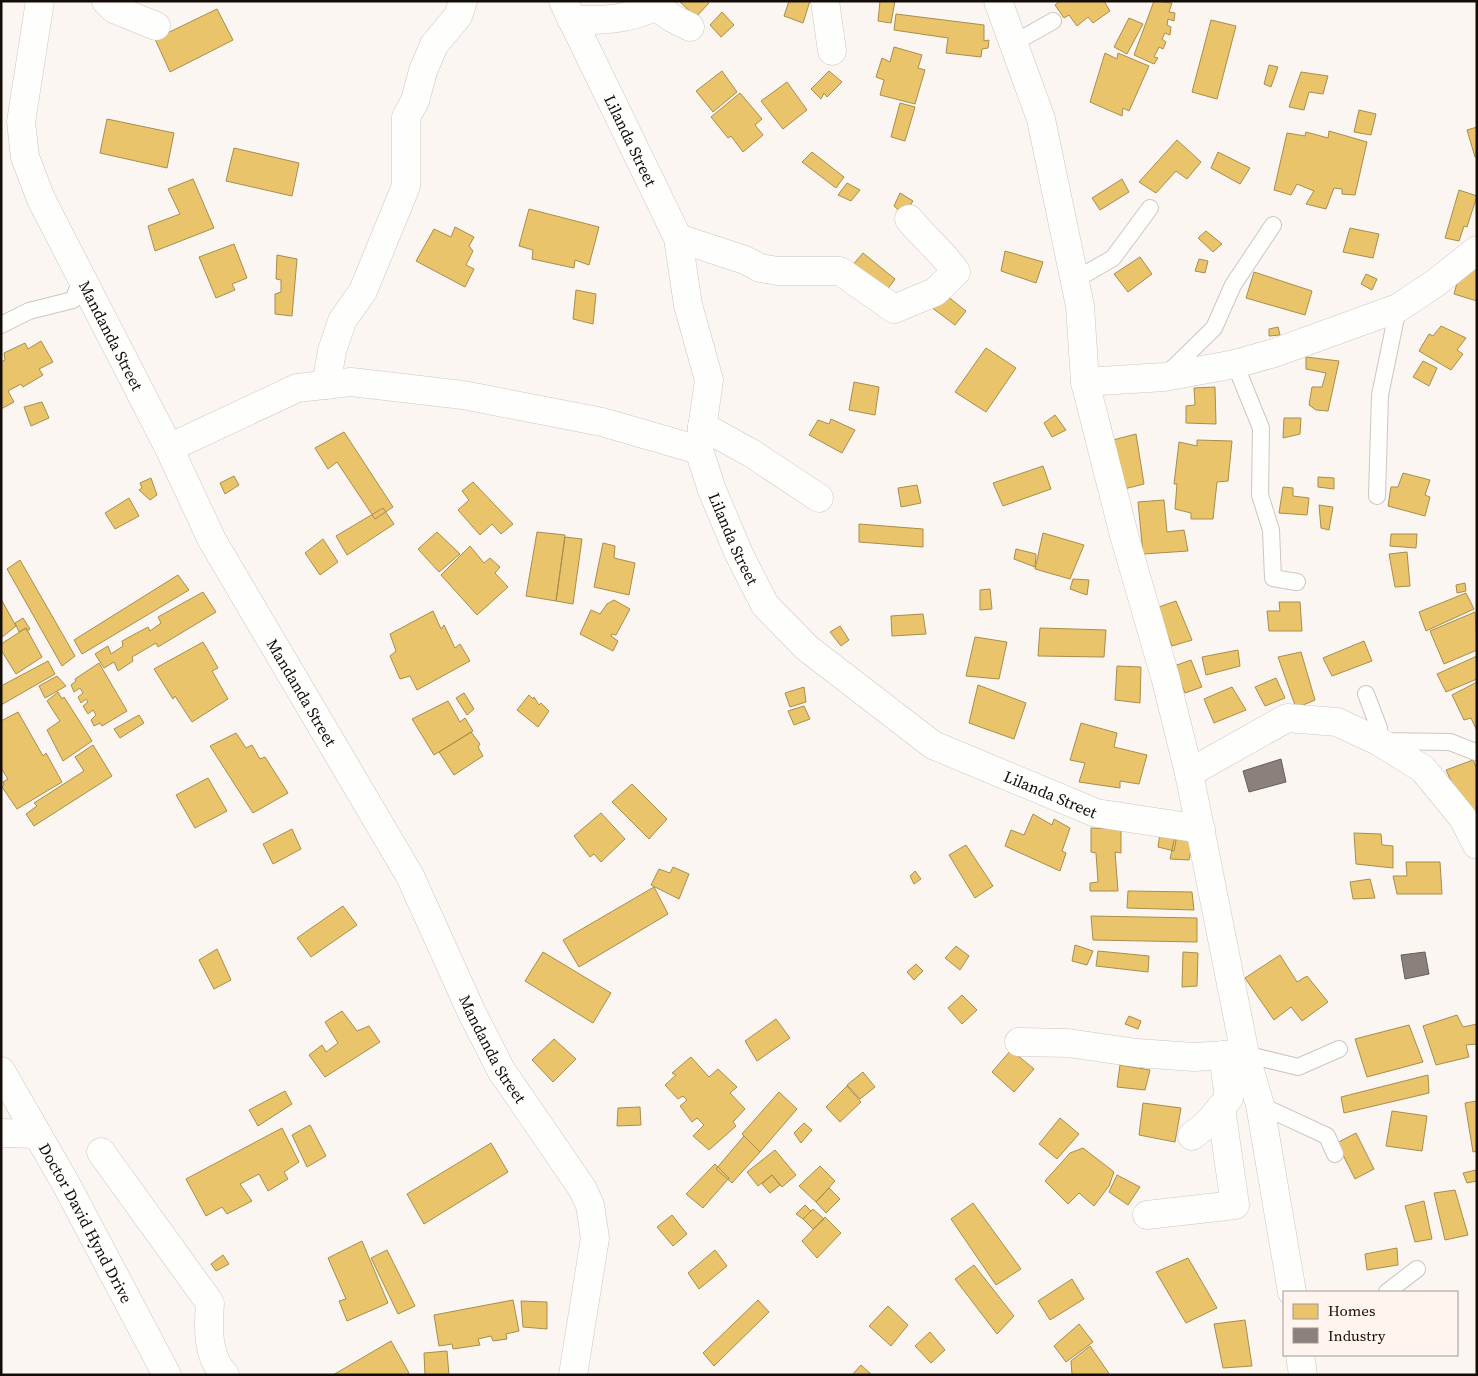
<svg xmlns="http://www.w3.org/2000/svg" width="1478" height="1376" viewBox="0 0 1478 1376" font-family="'Source Serif 4',serif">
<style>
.homes{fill:#e9c46a;stroke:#a98d4c}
.industry{fill:#8a817c;stroke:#675e59}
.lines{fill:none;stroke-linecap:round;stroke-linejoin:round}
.lane-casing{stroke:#cdc6c2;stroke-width:18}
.street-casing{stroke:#cdc6c2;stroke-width:29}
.secondary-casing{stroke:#cdc6c2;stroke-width:29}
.lane{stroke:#fefefd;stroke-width:16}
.street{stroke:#fefefd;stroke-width:28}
.secondary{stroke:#fefefd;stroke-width:28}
.labels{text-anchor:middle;stroke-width:5;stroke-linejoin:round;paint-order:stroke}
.street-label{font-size:16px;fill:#140d07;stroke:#fff5ee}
</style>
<rect width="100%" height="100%" fill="#fbf6f2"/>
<path class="homes" d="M679 1H707L709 3 696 17Z
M789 1H810L803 23 784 16Z
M880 1H895L891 23 878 21Z
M1060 1H1104L1110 11 1093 23 1088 17 1077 26 1069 15 1064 18 1055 5Z
M1154 1 1172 3 1169 12 1175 13 1174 21 1168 19 1167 25 1171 27 1170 35 1165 33 1162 39 1166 42 1163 49 1159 47 1154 57 1158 58 1154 64 1134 55Z
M217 9 233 40 170 72 155 39Z
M722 12 734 25 721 37 710 25Z
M896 14 984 25V41L989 40 988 48 982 49 981 57 946 53 948 38 894 30Z
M1129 18 1143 24 1127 54 1114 47Z
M1211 20 1236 26 1217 99 1192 92Z
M894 47 922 55 918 68 925 70 915 104 880 95 884 80 876 77 882 58 890 62Z
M1105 53 1117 59 1118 53 1149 66 1129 111 1123 108 1122 116 1090 102Z
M1269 65 1278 67 1271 87 1264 84Z
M722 71 737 92 713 112 696 91Z
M829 71 842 82 827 97 824 93 821 99 811 89Z
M1301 72 1328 76 1323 94 1309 92 1304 110 1289 107Z
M787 82 807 110 783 129 761 101Z
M740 93 762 119 755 125 763 135 743 152 731 136 728 138 711 117Z
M900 103 915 107 905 141 891 137Z
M1359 110 1376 114 1371 135 1354 132Z
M107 119 174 133 167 168 100 153Z
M1477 127V156L1475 157 1467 130Z
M1329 131 1367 142 1355 195 1342 194V189L1334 188 1326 209 1306 204 1314 191 1297 184 1291 195 1274 190 1287 133 1305 136 1306 132 1328 138Z
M1177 140 1201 162 1187 179 1176 171 1156 193 1139 182Z
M234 148 299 163 292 196 226 181Z
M812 152 844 177 836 188 802 162Z
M1218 152 1250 168 1240 184 1211 168Z
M193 179 214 228 155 251 148 226 180 214 168 189Z
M1122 179 1129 192 1100 210 1092 198Z
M847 183 860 190 851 201 838 195Z
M1459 190 1477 196 1467 227 1464 226 1459 241 1445 238Z
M900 193 913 201 904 215 894 206Z
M529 209 599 227 589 265 575 260 574 268 532 259 533 250 519 246Z
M455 227 474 237 469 246 473 251 466 265 474 269 465 287 416 261 434 229 451 237Z
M1350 228 1379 234 1373 258 1343 252Z
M1206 231 1222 244 1213 252 1198 238Z
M234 244 247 278 232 284 235 290 216 298 199 257Z
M1005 251 1043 262 1036 283 1001 271Z
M863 253 895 279 884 294 851 267Z
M277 255 297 259 292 316 275 314V294L281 292V280L276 279Z
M1140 257 1152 274 1128 292 1114 274Z
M1199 259 1208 261 1205 273 1195 271Z
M1462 265 1477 269V301L1454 294Z
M1254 272 1312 291 1305 315 1246 298Z
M1366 274 1377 279 1372 290 1361 284Z
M576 290 596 294 593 324 573 319Z
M942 292 966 311 955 325 931 307Z
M1441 326 1466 338 1457 350 1463 354 1451 370 1419 351 1429 334 1433 336Z
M1278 327 1280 335 1269 336V329Z
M41 341 53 362 39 369 43 375 23 387 21 384 8 391 14 402 1 409V362L5 360 4 353 25 343 28 349Z
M986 348 1016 368 986 412 955 392Z
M1306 357 1339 361 1328 411 1316 410 1309 405 1312 387H1322L1326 373 1306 369Z
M1423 361 1437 368 1429 386 1413 377Z
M854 382 879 387 875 415 849 410Z
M1215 387 1216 424 1186 423V406L1195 405 1194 388Z
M42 402 49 418 31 426 24 407Z
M1055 415 1066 430 1052 437 1044 423Z
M1284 418H1301L1300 434 1283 438Z
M831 419 855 430 842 453 809 435 818 420 829 424Z
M344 432 393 507 375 519 337 462 328 469 315 448Z
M1136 434 1144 484 1124 489 1113 440Z
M1197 440 1232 441 1228 481 1217 482 1213 519H1191V513L1175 509 1177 484H1174L1179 442 1197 446Z
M1043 466 1051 489 1003 506 993 483Z
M1403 473 1430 480 1425 495 1430 497 1425 516 1388 506 1391 487H1398Z
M234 476 239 485 225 494 220 483Z
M1318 477 1334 478V489L1318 487Z
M151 478 157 495 150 500 139 490 142 488 140 483Z
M473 482 513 524 501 534 492 524 480 535 458 510 469 500 462 491Z
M917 485 921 503 901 507 898 488Z
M1283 487 1293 488V496L1309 498 1307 515 1279 513Z
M129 498 139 516 115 529 105 513Z
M1164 500 1167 532 1184 530 1188 551 1143 554 1138 502Z
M1319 505 1333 507 1329 530 1321 528Z
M383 508 394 524 347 555 336 536Z
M859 524 923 529V547L859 542Z
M437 532 460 554 439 572 418 549Z
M537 532 565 535 556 601 526 596Z
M1043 533 1084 545 1070 579 1035 569Z
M1391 534H1417L1416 548 1390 546Z
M565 537 582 539 573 604 556 601Z
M323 539 338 562 320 575 305 553Z
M603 543 615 546 614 558 635 563 629 595 594 587Z
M470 546 484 563 490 558 500 567 495 573 508 587 477 615 441 575Z
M1016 549 1036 554 1035 567 1014 559Z
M1407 552 1410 586 1395 587 1389 554Z
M20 560 75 656 62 666 7 569Z
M178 575 189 590 82 654 74 640Z
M1073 579 1089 580 1087 595 1070 589Z
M1465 583 1466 591 1457 593 1456 585Z
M990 589 992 609 980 610V590Z
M203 592 216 612 158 647 156 643 132 657 133 661 118 671 114 662 104 668 95 654 108 646 111 654 123 646 122 641 148 627 150 631 161 623 158 617Z
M1466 593 1474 609 1426 631 1419 612Z
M1 599 16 626 1 638Z
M614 600 630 609 616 635 612 634 611 636 618 641 613 651 580 634 591 610 600 614 607 604Z
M1176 601 1192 640 1172 646 1156 608Z
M1279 602H1300L1302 631H1269L1267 611H1280Z
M433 611 441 629 444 625 455 648 460 644 470 661 417 690 410 676 400 679 390 656 396 651 390 634Z
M1475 612 1477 650 1444 664 1430 631Z
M923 614 926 634 892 636 891 616Z
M23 618 30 629 27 631 26 628 19 632 15 623Z
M840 626 849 640 841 646 830 632Z
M26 628 42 657 16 674 1 650V644Z
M1040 628 1106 630 1104 657 1038 656Z
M975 637 1007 642 999 679 966 676Z
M1364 641 1372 661 1332 676 1323 658Z
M203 642 218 668 212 671 228 699 192 722 175 696 173 699 154 669Z
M1238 650 1240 666 1206 675 1202 657Z
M1301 652 1315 700 1296 708 1278 657Z
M1477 656V679L1446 692 1437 674Z
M1191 660 1202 687 1185 693 1174 666Z
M48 661 55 674 1 705V686Z
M99 663 127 711 102 726 100 723 94 726 91 720 96 715 93 710 88 714 83 706 88 702 86 699 81 703 78 697 83 693 80 688 74 692 71 685 76 681 75 679Z
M1117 666 1141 667 1140 703 1115 700Z
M57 676 66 686 45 698 39 686Z
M1276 678 1285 698 1265 706 1255 687Z
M1477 682V731L1471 718 1464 720 1452 695Z
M978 685 1026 703 1014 739 969 723Z
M804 687 806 702 790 707 785 693Z
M1232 687 1246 710 1214 723 1204 699Z
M58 692 62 699 64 697 92 741 63 761 47 730 60 721 47 701Z
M464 693 474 709 467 715 456 698Z
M529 695 533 699 534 697 539 705 541 703 549 711 538 727 517 710Z
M448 701 460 722 465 718 473 731 434 755 412 719Z
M804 706 810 719 794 725 788 711Z
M18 712 43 756 46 753 62 782 17 809 2 787 4 785 3 782 8 779 1 768V721Z
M139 715 144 723 120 738 114 729Z
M1081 723 1117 733 1114 747 1147 755 1139 784 1120 781V788L1079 782 1085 763 1070 760Z
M471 732 480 744 478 747 483 756 454 775 439 752Z
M236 733 246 748 252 745 260 759 265 757 288 793 253 813 210 746Z
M93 745 112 776 34 826 26 814 37 806 34 803 84 771 75 757Z
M1473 760 1477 769V812L1467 816 1446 770Z
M208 778 227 811 195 828 176 795Z
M632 784 667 819 649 839 612 802Z
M601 813 625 839 601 862 594 854 590 857 574 836Z
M1033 814 1052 825 1054 819 1070 828 1062 851 1066 853 1060 871 1005 846 1011 830 1024 835Z
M1091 828 1121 829V853L1115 852 1118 891H1090V883L1098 882 1096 853 1091 852Z
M292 829 301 849 273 864 263 844Z
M1160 833 1177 835 1174 851 1158 847Z
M1354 833 1381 834 1382 845 1393 846V868L1356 864Z
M1175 835 1194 837 1189 860 1170 859Z
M966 845 993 886 975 898 949 855Z
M1406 862H1440L1442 894H1397L1393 876H1407Z
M673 867 689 874 679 899 651 885 659 869 670 873Z
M915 871 921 879 914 884 910 876Z
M1370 879 1375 898 1353 899 1350 882Z
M654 887 668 914 579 967 563 940Z
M1128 891 1192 892 1194 910 1127 908Z
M343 906 357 925 311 957 297 938Z
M1091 916 1197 918V942L1093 940Z
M1075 945 1093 951 1087 965 1072 961Z
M956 946 969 956 960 970 945 958Z
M217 949 231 980 214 989 199 960Z
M1098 951 1149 956 1148 972 1096 966Z
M543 952 611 993 593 1023 525 981Z
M1183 952 1198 953 1197 986 1182 987Z
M1280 955 1297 982 1307 976 1328 1002 1302 1021 1291 1007 1274 1020 1245 978Z
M916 964 923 971 914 980 907 972Z
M962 995 977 1010 962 1024 948 1008Z
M342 1011 357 1031 369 1026 380 1042 325 1077 309 1055 322 1045 326 1052 338 1043 325 1022Z
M1457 1015 1463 1027 1477 1024V1044L1466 1045 1469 1057 1436 1065 1423 1026Z
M1129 1016 1141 1021 1138 1029 1125 1024Z
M776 1019 790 1038 757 1061 745 1041Z
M1409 1025 1423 1062 1367 1077 1355 1039Z
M554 1039 576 1059 553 1082 532 1060Z
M1011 1050 1034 1069 1014 1092 992 1072Z
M691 1057 709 1077 718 1069 737 1087 730 1093 745 1109 733 1122 736 1126 709 1150 693 1136 704 1125 697 1118 692 1122 680 1106 687 1100 683 1096 678 1099 665 1085 676 1075 672 1073Z
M1120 1065 1150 1070 1145 1090 1117 1087Z
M863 1072 875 1087 860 1099 847 1085Z
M1428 1075 1429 1093 1344 1113 1341 1097Z
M847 1086 861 1102 840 1122 826 1107Z
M285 1091 292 1104 258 1126 249 1110Z
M779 1092 797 1109 760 1152 742 1134Z
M1477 1101V1151L1473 1152 1465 1103Z
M1143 1103 1181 1108 1175 1142 1139 1135Z
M640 1107 641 1125 617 1126 618 1108Z
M1392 1111 1427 1116 1422 1151 1386 1146Z
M1060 1118 1079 1134 1057 1159 1039 1144Z
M804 1123 812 1130 801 1143 794 1133Z
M310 1125 326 1156 307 1167 292 1135Z
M282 1128 299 1162 284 1172 288 1179 268 1191 259 1174 240 1184 252 1201 227 1214 222 1207 206 1216 186 1179Z
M1356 1133 1374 1169 1355 1179 1337 1143Z
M744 1136 760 1152 732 1183 716 1169Z
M491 1143 508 1172 424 1224 407 1194Z
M1083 1148 1114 1172 1109 1186 1094 1206 1079 1193 1068 1204 1045 1181 1070 1153Z
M775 1150 796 1175 782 1187 772 1175 758 1186 747 1172Z
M715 1164 729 1178 703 1208 686 1194Z
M820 1166 835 1181 816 1202 799 1186Z
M1476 1170 1477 1181 1467 1183 1463 1173Z
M772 1175 780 1185 770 1193 762 1184Z
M1117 1175 1140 1187 1128 1205 1109 1192Z
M829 1188 840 1199 826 1213 816 1202Z
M1455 1190 1468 1235 1445 1240 1434 1193Z
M1424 1201 1432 1239 1415 1242 1405 1206Z
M973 1203 1021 1269 996 1285 951 1219Z
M805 1205 811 1211 803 1219 796 1214Z
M813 1209 824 1219 813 1229 803 1219Z
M672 1215 687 1234 673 1246 657 1227Z
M825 1217 841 1233 817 1258 802 1241Z
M362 1241 388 1303 347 1321 339 1301 346 1299 328 1258Z
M1397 1248 1398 1265 1367 1270 1365 1254Z
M387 1250 415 1306 398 1314 371 1258Z
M715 1250 727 1266 699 1289 688 1273Z
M223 1255 229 1264 216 1271 211 1264Z
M1188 1258 1217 1308 1186 1323 1156 1272Z
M974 1265 1014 1316 997 1334 955 1279Z
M1072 1279 1084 1299 1050 1320 1038 1301Z
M513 1300 519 1331 506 1334 507 1339 493 1341 491 1336 478 1339 480 1345 453 1349 452 1344 439 1346 434 1315Z
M758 1300 769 1312 714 1366 703 1353Z
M521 1301 547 1302V1329L523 1327Z
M888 1306 908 1325 891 1346 869 1326Z
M1245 1320 1252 1366 1223 1368 1214 1324Z
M1079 1324 1093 1342 1066 1362 1054 1346Z
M930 1332 945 1350 931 1363 915 1346Z
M391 1341 409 1373 407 1375H333Z
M1090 1346 1110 1375H1072L1071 1361Z
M447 1351 449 1375H425L424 1353Z
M861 1365 872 1375H852Z"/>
<path class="industry" d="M1281 759 1286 782 1249 792 1243 771Z
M1425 952 1429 974 1405 979 1401 955Z"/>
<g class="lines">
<defs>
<path id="lane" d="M1014 43 1053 21
M1075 280 1113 258 1150 208
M1 325 29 311 73 300 82 278
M1235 364 1261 428 1260 495 1271 530 1273 578 1297 582
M1166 375 1214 328 1233 285 1273 225
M1377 496 1380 395 1398 308
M1366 694 1379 728 1378 741 1450 742 1476 752
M1245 1054 1298 1067 1339 1049
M1260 1105 1327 1136 1335 1154
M1387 1292 1417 1269"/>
<g id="street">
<path id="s1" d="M40 1 21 122 25 157 41 199 169 448 212 540 410 876 472 1013 501 1070 582 1188 590 1205 595 1238 573 1375"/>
<path d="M106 1 114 9 156 26"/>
<path id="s2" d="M563 1 678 238 688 305 709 380 699 450 712 490 739 554 765 605 807 648 933 745 1096 813 1201 829"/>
<path d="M825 1 832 51"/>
<path d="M998 1 1041 119 1080 306 1085 382 1124 535 1166 680 1189 773 1245 1054 1260 1105 1292 1292"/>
<path d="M571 19C599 22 631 19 656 6L672 18 690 27"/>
<path d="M678 238 745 260 760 268 778 271H840L894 309 935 292 956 272C943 252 924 238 909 219"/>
<path d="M1085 382 1164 377 1235 364 1274 353 1398 308 1434 284 1477 250"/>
<path d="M326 385 332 351 342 321 363 291 406 186V117L415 101 423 71 434 45 458 16 463 1"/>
<path d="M702 426 751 453 819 498"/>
<path d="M169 448 297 388 351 382 463 395 602 422 699 450"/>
<path d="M1189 773 1287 718 1337 722 1378 741 1423 769 1463 818 1477 845"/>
<path d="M1019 1042 1068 1043 1137 1053 1194 1057 1245 1054"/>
<path d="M1 1133 37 1134"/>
<path d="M1192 1136 1207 1124 1229 1098 1223 1055"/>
<path d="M101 1152 210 1303C208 1327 207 1357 225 1375"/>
<path d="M1147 1215 1235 1205 1221 1108"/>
<path d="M1300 1355 1303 1375"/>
</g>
<g id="secondary">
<path id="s3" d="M1 1071 66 1184 167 1375"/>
</g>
</defs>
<use href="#lane" class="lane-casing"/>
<use href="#street" class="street-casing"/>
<use href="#secondary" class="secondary-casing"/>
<use href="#lane" class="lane"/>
<use href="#street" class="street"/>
<use href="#secondary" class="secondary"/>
</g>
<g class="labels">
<g class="street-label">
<text dy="6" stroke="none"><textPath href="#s2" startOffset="155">Lilanda Street</textPath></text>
<text dy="6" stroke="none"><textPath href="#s1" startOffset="356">Mandanda Street</textPath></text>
<text dy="6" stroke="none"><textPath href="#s2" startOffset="575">Lilanda Street</textPath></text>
<text dy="6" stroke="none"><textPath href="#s1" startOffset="761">Mandanda Street</textPath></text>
<text dy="6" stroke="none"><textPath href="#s2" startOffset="995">Lilanda Street</textPath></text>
<text dy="6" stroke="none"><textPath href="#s1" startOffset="1166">Mandanda Street</textPath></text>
<text dy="6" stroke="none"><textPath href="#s3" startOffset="174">Doctor David Hynd Drive</textPath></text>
</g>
</g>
<rect width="1478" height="1376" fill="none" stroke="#140d07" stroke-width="5"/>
<rect x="1283" y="1291" width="175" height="65" fill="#fff5ee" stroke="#a19892"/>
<rect x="1293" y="1304" width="25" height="15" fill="#e9c46a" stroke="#a19892"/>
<text x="1328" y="1316" font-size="15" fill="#140d07">Homes</text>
<rect x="1293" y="1328" width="25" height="15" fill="#8a817c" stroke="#a19892"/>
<text x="1328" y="1341" font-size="15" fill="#140d07">Industry</text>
</svg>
